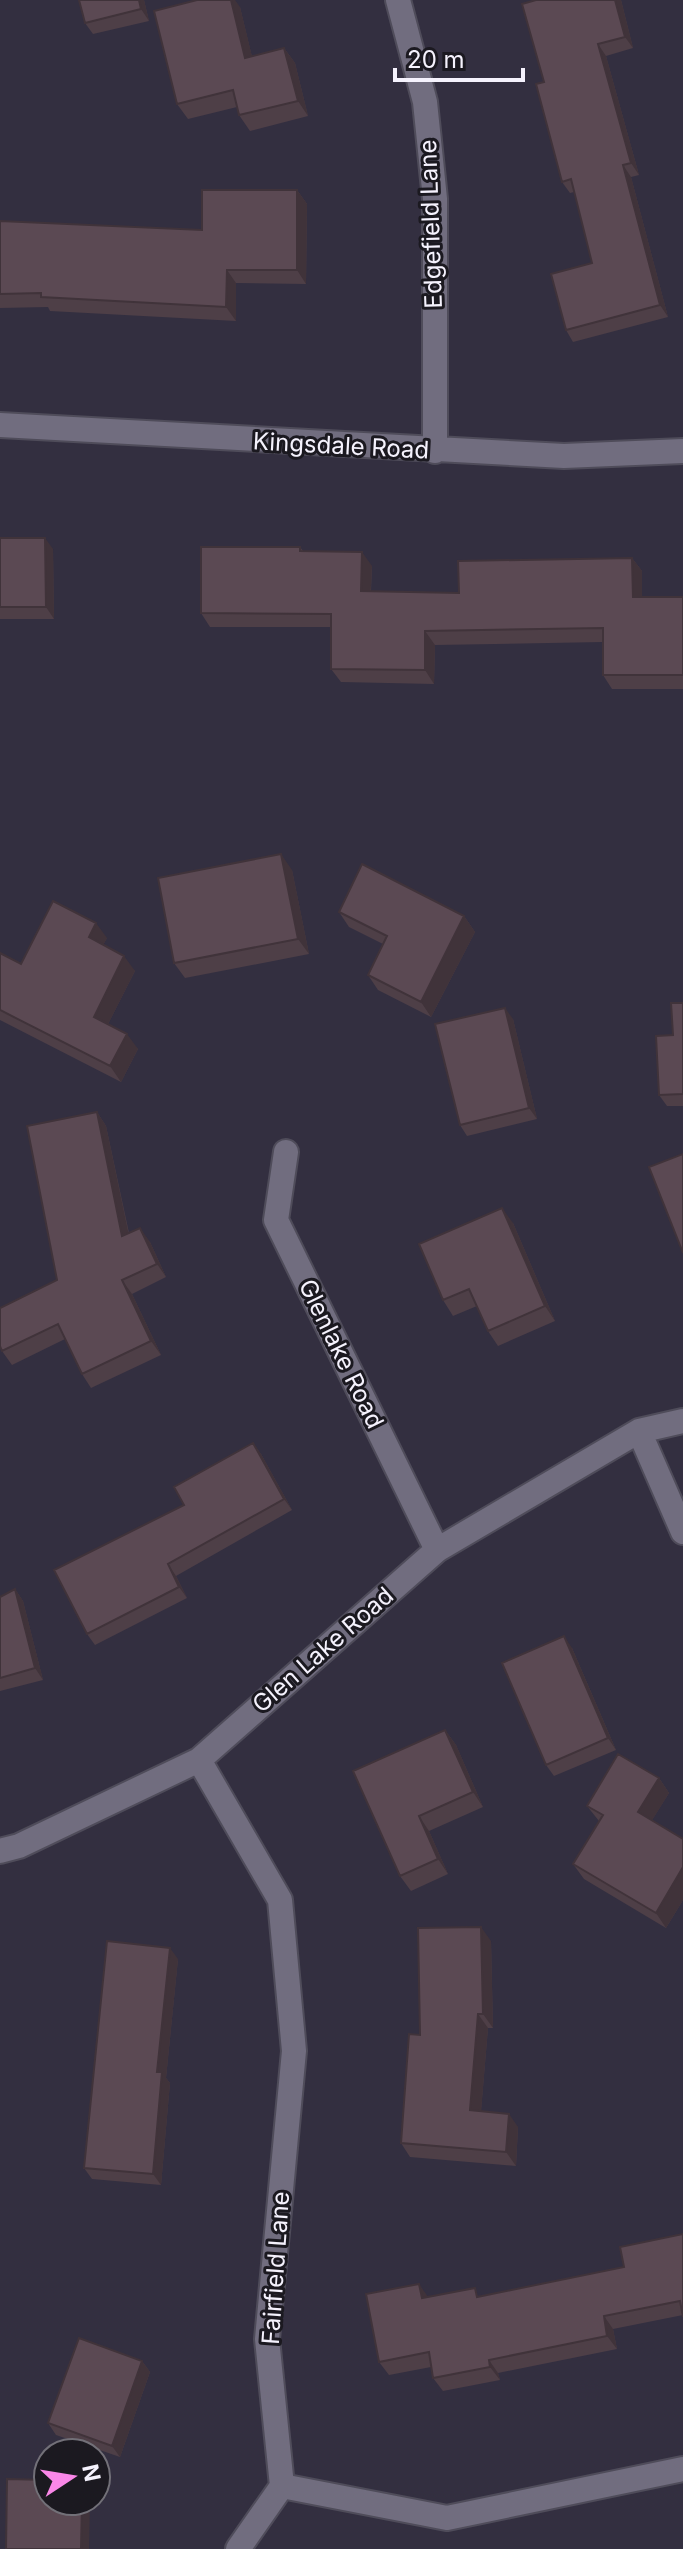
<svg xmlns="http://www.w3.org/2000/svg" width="683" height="2549" viewBox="0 0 683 2549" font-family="Inter,sans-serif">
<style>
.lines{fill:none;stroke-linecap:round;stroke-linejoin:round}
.minor-casing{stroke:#4f4c5a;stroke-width:28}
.minor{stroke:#716d7f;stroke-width:24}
.wall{fill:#4e3f47}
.shaded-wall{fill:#40333a}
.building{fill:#5b4953;stroke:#40333a;stroke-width:2}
.labels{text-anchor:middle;stroke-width:6;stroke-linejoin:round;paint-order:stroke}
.street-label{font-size:24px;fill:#f5f2fd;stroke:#1b1920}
</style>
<rect width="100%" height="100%" fill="#332f40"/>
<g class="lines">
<defs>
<path id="minor" d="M398 0 425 102 435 199V451
M0 425 564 456 683 451
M286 1152 276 1220 437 1550
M639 1431 683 1532
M199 1760 280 1900 294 2051 267 2339 282 2486
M0 1851 19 1846 199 1760 437 1550 639 1431 683 1421
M282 2486 447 2518 683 2469
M238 2549 282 2486"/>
</defs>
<use href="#minor" class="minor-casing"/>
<use href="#minor" class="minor"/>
</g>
<path class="wall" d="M144 0 149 21 93 34 85 23Z
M536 0H621L633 48 606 56 639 175 631 177 668 317 573 342 566 330 592 263 574 192 570 193 562 182 544 82Z
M240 7 252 57 284 48 295 63 308 116 250 131 239 115 237 107 188 119 177 104Z
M297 190 307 204 306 284 236 283V321L50 311 48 307 0 308V221L202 230Z
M0 538 53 549 54 619H0Z
M300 547 303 551 372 566 371 591 459 593 632 558 642 571V597H683V689H612L603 675V642L435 645 434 684 341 682 331 669V627H210L201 613Z
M292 870 309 954 185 978 174 963Z
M339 912 464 916 475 932 431 1017 378 990 368 975 383 944 349 927Z
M107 938 103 945 135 971 108 1024 138 1049 121 1082 0 1020V953L21 964Z
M683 1003V1106H667L659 1095 673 1035Z
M513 1019 537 1119 467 1136 460 1125Z
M97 1112 106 1126 129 1233 150 1242 166 1277 132 1294 161 1355 91 1388 82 1374 65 1339 12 1365 2 1351 57 1280Z
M513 1223 555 1321 498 1346 488 1331 477 1306 453 1316 443 1300Z
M253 1443 261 1454 292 1510 176 1576 187 1598 95 1645 87 1634 184 1505Z
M15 1589 23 1601 43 1680 0 1691V1597Z
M572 1648 616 1750 554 1776 546 1765Z
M445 1730 456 1745 483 1807 429 1831 448 1874 411 1891 400 1876Z
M659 1778 669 1793 652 1820 683 1839V1900L666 1928 584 1879 573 1864 599 1821 587 1806Z
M491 1941 493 2028H488L481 2111 518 2127 516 2166 410 2157 401 2143 420 2035Z
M178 1959 166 2078 170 2083 161 2185 92 2179 84 2168Z
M683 2234V2315L613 2329 617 2349 498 2373 500 2380 443 2391 433 2378 431 2367 389 2375 379 2362 428 2297 481 2296 624 2267Z
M142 2361 150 2372 120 2457 56 2435 48 2423Z"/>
<path class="shaded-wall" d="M139 0H144L149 21 141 9Z
M231 0H235L240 7 256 73 245 58Z
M615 0H621L633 48 625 37Z
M598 44 606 56 639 175 631 163Z
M284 48 295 63 308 116 298 101Z
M623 165 631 177 668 317 660 305Z
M297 190 307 204 306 284 297 270Z
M227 270 236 283V321L226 307Z
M45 538 53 549 54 619 46 607Z
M362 552 372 566 370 604 361 591Z
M632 558 642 571V610L633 597Z
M425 631 435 645 434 684 425 670Z
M281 854 292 870 309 954 298 939Z
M464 916 475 932 431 1017 421 1002Z
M96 923 107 938 99 953 89 937Z
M124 956 135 971 104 1032 94 1017Z
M505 1008 513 1019 537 1119 529 1108Z
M127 1034 138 1049 121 1082 110 1066Z
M97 1112 106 1126 132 1250 122 1236Z
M502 1208 513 1223 555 1321 545 1306Z
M140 1228 150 1242 166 1277 157 1264Z
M122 1280 132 1294 161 1355 151 1341Z
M253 1443 261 1454 292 1510 284 1499Z
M168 1564 176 1576 187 1598 179 1587Z
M15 1589 23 1601 43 1680 35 1668Z
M564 1636 572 1648 616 1750 608 1738Z
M445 1730 456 1745 483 1807 473 1792Z
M659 1778 669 1793 648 1827 638 1812Z
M419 1816 429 1831 448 1874 438 1859Z
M683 1867V1900L666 1928 656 1913Z
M481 1927 491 1941 493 2028 483 2014Z
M170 1948 178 1959 166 2078 170 2083 161 2185 153 2174 157 2072Z
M478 2014 488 2028 480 2124 470 2110Z
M509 2114 518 2127 516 2166 506 2152Z
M419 2284 428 2297 422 2298Z
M604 2316 613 2329 617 2349 607 2336Z
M489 2360 498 2373 500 2380 490 2367Z
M142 2361 150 2372 120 2457 112 2446Z
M82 2501H90L89 2549H81Z"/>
<path class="building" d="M79 0H139L141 9 85 23Z
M197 0H231L245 58 284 48 298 101 239 115 233 90 177 104 154 11Z
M536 0H615L625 37 598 44 631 163 623 165 660 305 566 330 551 274 592 263 571 179 562 182 536 84 544 82 522 4Z
M202 190H297V270H227L226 307 41 297V293L0 294V221L202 230Z
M0 538H45L46 607H0Z
M201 547H300V551L362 552 361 591 459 593 458 561 632 558 633 597H683V675H603V628L425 631V670L331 669V614L201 613Z
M281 854 298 939 174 963 158 878Z
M362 864 464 916 421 1002 368 975 387 936 339 912Z
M53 901 96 923 89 937 124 956 94 1017 127 1034 110 1066 0 1010V953L21 964Z
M671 1003H683V1094L659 1095 656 1036 673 1035Z
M505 1008 529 1108 460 1125 435 1024Z
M97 1112 122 1236 140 1228 157 1264 122 1280 151 1341 82 1374 58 1324 2 1351 0 1346V1308L57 1280 27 1126Z
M683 1154V1253L649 1167Z
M502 1208 545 1306 488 1331 469 1289 443 1300 419 1244Z
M253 1443 284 1499 168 1564 179 1587 87 1634 54 1570 184 1505 174 1487Z
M15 1589 35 1668 0 1678V1597Z
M564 1636 608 1738 546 1765 502 1663Z
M445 1730 473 1792 419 1816 438 1859 400 1876 353 1771Z
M618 1754 659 1778 638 1812 683 1839V1867L656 1913 573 1864 603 1815 587 1806Z
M481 1927 483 2014H478L470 2110 509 2114 506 2152 401 2143 409 2034 420 2035 418 1928Z
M107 1941 170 1948 157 2072H162L153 2174 84 2168Z
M683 2234V2317L680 2301 604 2316 607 2336 489 2360 490 2367 433 2378 429 2352 379 2362 366 2294 419 2284 422 2298 475 2288 477 2297 624 2267 620 2247Z
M79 2338 142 2361 112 2446 48 2423Z
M7 2479 48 2480V2501H82L81 2549H6Z"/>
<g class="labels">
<g class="street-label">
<text transform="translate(431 224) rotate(-92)" y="8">Edgefield Lane</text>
<text transform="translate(341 446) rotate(3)" y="8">Kingsdale Road</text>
<text transform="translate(341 1354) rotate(64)" y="8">Glenlake Road</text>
<text transform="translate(323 1650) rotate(-41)" y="8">Glen Lake Road</text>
<text transform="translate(276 2268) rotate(-86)" y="8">Fairfield Lane</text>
</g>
</g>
<g transform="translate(72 2477) rotate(78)"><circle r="38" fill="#1b1920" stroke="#727078" stroke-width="2"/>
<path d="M0-6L14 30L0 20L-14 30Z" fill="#fa87e8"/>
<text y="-12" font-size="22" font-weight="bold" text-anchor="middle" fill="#f5f2fd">N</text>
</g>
<path d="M395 68v12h128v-12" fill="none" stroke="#f5f2fd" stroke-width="4"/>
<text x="407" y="68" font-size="24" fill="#f5f2fd" stroke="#1b1920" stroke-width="6" paint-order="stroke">20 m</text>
</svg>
